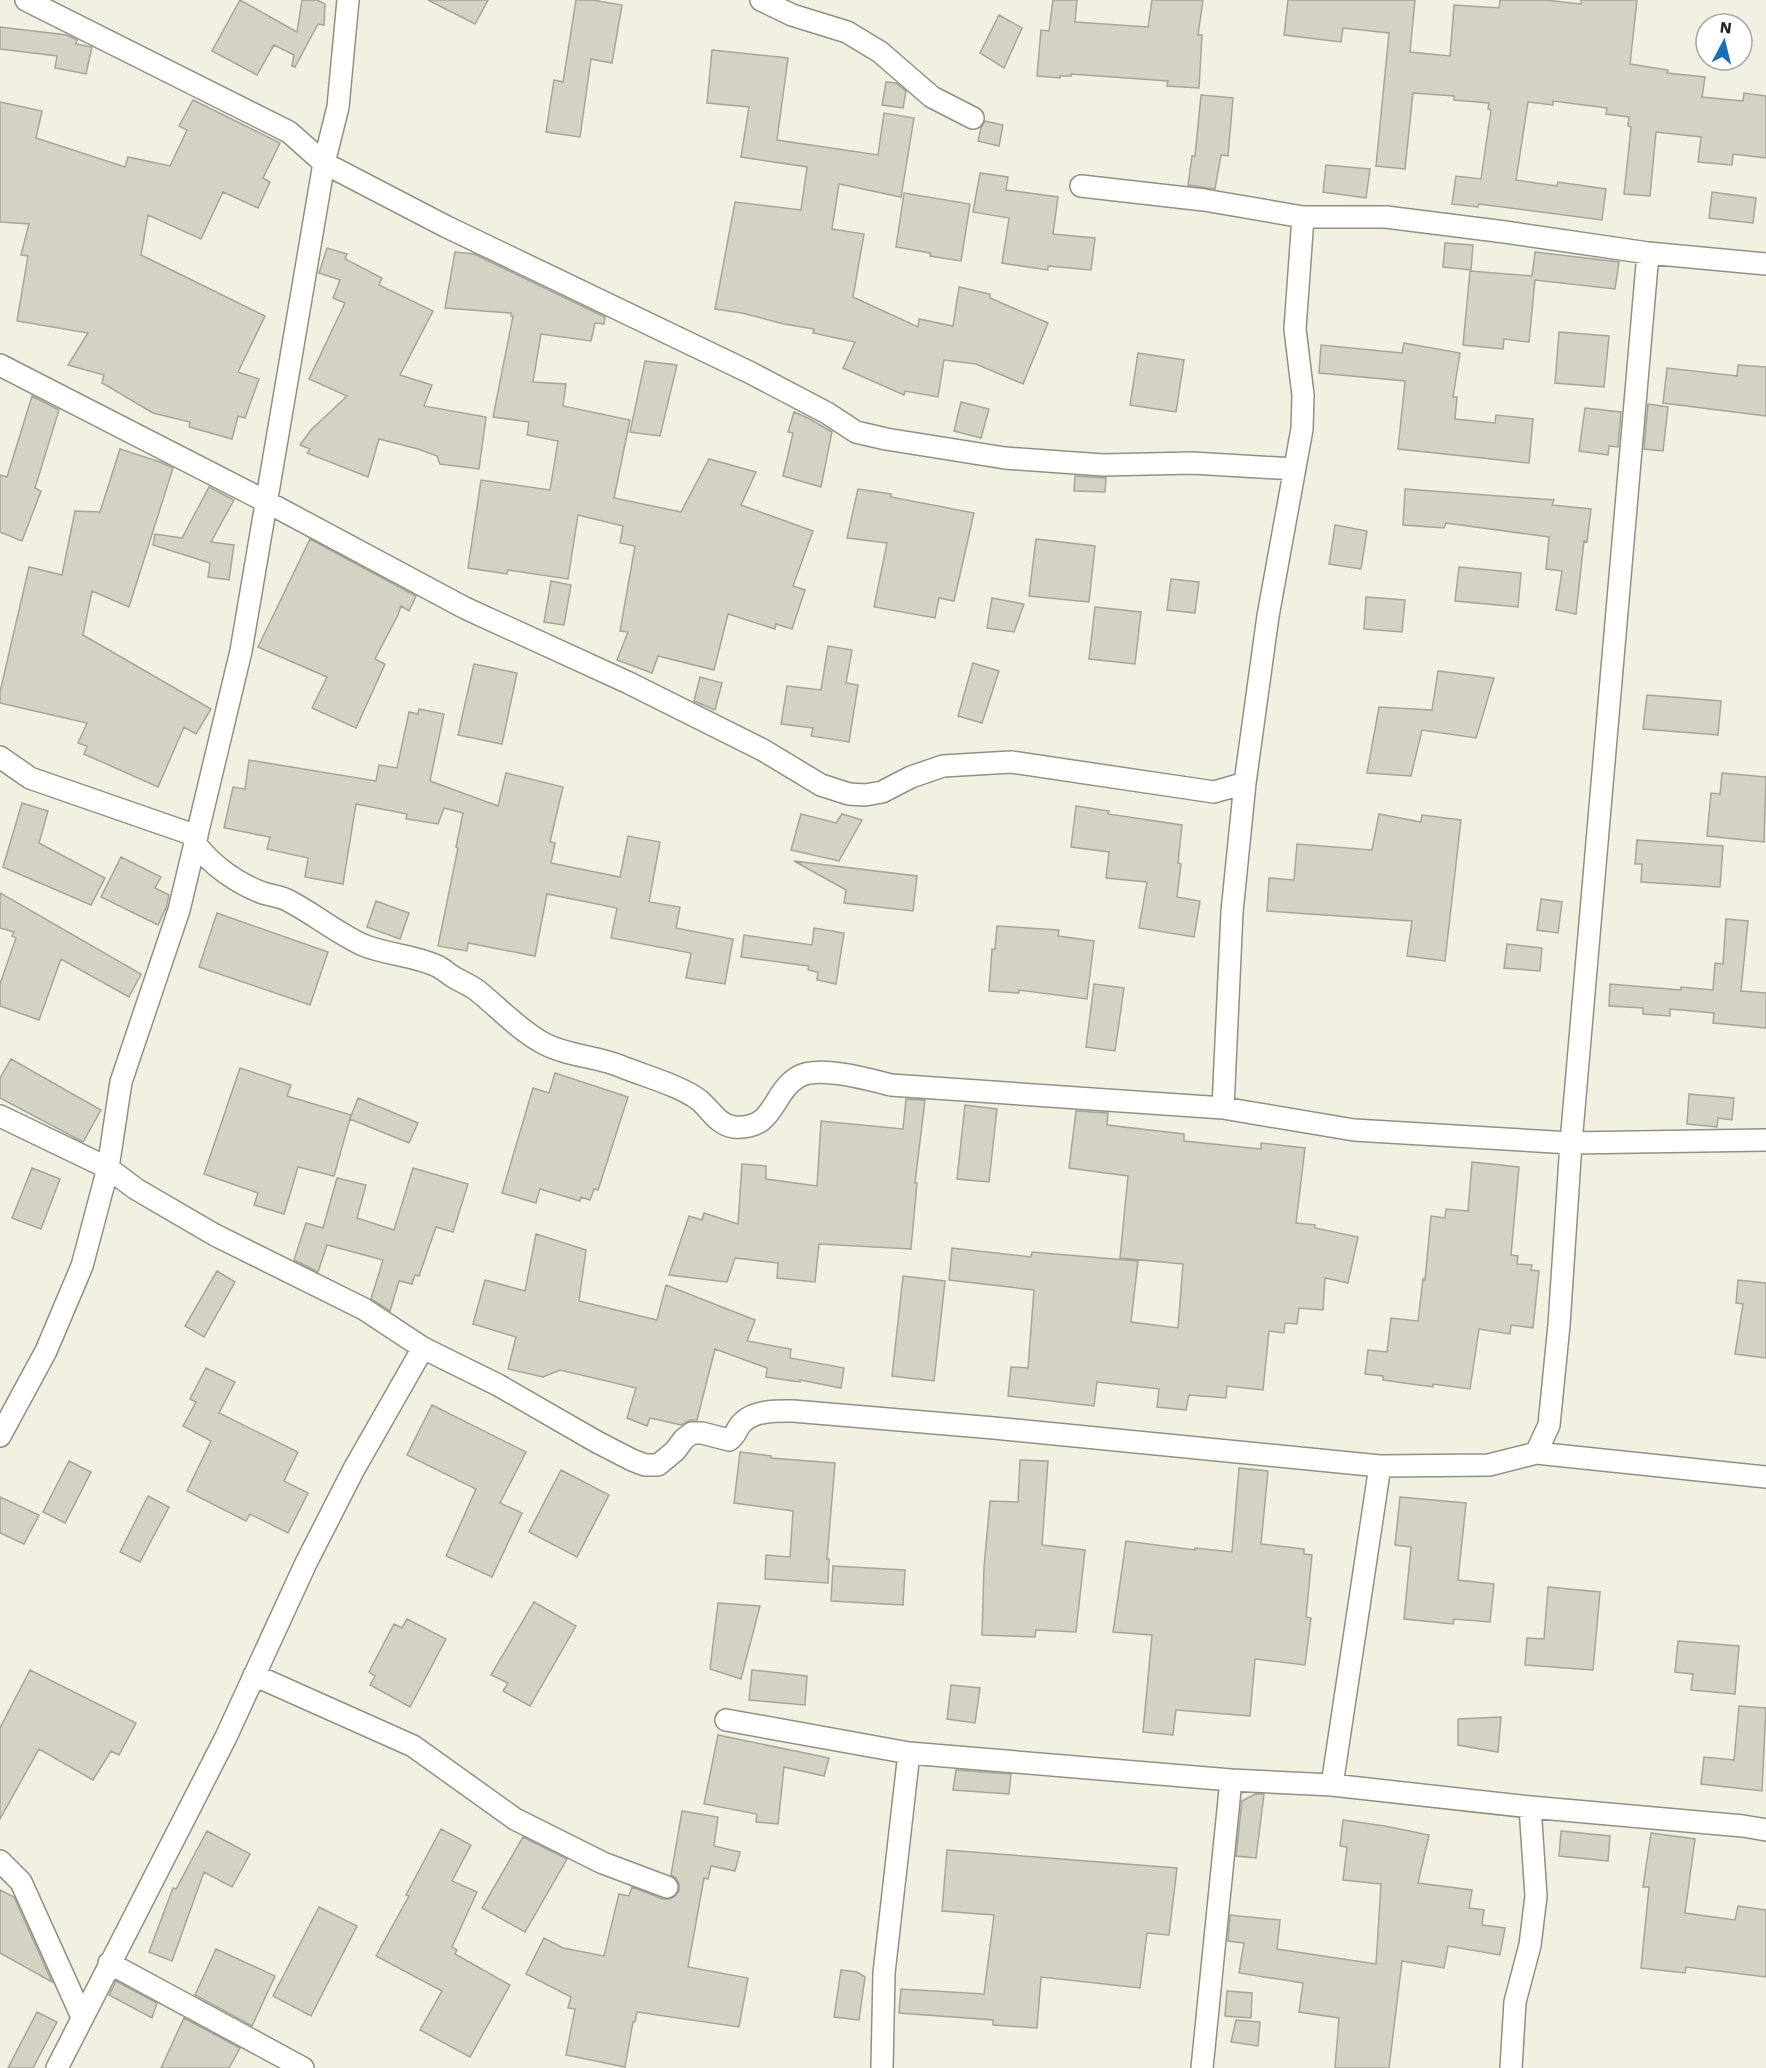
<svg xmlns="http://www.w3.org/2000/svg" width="1766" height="2068" viewBox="0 0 1766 2068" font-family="'Work Sans',sans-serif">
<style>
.building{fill:#d4d2c3;stroke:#a7a597;stroke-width:1.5}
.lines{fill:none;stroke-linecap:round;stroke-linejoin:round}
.minor-casing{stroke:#929082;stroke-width:24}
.minor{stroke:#fff;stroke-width:21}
</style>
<rect width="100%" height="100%" fill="#f2f0e1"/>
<path class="building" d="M240 0 297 32 302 0H317L325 4 324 25 318 24 295 67 292 66 294 55 274 45 257 75 212 51Z
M428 0H488L475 24Z
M576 0H592L622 5 612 63 591 59 580 137 546 132 554 80 563 82Z
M1053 0H1077L1075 22 1148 27 1152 0H1203L1198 35H1202L1199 88 1167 86 1168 81 1071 74V76H1060V78L1037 76 1041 30 1049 31Z
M1288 0H1415L1410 52 1450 56 1454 5 1499 8 1500 0H1545L1581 4V0H1637L1630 64 1668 70 1667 73 1705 77 1702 97 1743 101 1744 93 1766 96V158L1733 154 1732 165 1698 162 1701 137 1656 132 1650 196 1624 194 1631 127 1628 126 1629 117 1606 114 1607 108 1553 101V105L1528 102 1516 180 1557 186 1558 182 1606 189 1602 220 1479 204 1478 207 1452 204 1456 176 1481 179 1491 110 1488 109 1489 103 1454 100V96L1413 93 1405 169 1376 166 1389 33 1343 28 1341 42 1284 35Z
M999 15 1022 28 1004 68 980 53Z
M0 27 67 35 77 40 76 44 92 47 86 74 55 68 57 56 0 49Z
M712 50 788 58 777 140 878 155 884 113 914 118 901 197 839 184 832 229 864 234 853 297 918 327 919 319 953 326 959 287 990 294V298L1048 323 1023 384 976 364 944 360 938 397 905 391 904 395 843 368 855 342 813 333 814 329 784 324 742 313 715 309 735 202 801 210 807 167 741 157 749 107 707 103Z
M886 82 896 83 906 91 903 108 882 105Z
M1201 95 1233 98 1228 156 1221 155 1215 189 1188 185 1192 156H1195Z
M193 100 280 143 263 178 270 182 258 208 223 192 201 239 148 215 141 255 265 316 238 372 259 379 245 418 238 416 232 439 189 427 190 422 153 413 102 383 104 375 68 365 88 333 17 321 28 256 21 255 29 224 0 222V102L42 111 36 138 125 167 128 157 170 166 187 130 179 126Z
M985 121 1003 125 999 146 978 141 981 128Z
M1326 165 1370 169 1366 198 1323 192Z
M980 173 1008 177 1006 190 1058 197 1053 234 1095 238 1091 270 1048 266V270L1002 263 1009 218 973 212Z
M1712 192 1756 198 1753 223 1709 218Z
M904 193 970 204 961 261 930 256V253L896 247Z
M1445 243 1473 245 1471 270 1443 267Z
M327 248 347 254 345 259 382 278 379 285 433 311 400 375 432 385 424 406 486 417 479 469 440 464 437 456 418 449 379 439 368 477 307 453 310 449 300 445 311 430 347 396 309 379 345 303 333 298 340 280 319 273Z
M455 252 474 254 605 317 604 324 595 323 591 341 541 334 533 382 566 384 563 406 630 420 614 498 681 512 709 459 756 472 741 505 813 531 793 586 805 590 792 629 776 624 775 629 728 614 714 670 658 656 652 673 617 660 628 632 620 631 635 546 620 543 623 526 578 515 568 579 508 570 507 574 468 568 481 480 550 490 558 441 527 435 529 422 493 417 513 316H511V313L445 308Z
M1535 252 1619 262 1615 289 1535 280 1529 342 1504 339 1503 349 1463 345 1470 271 1532 276Z
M1559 332 1609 336 1604 387 1555 383Z
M1404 343 1460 353 1453 397H1457L1455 419 1495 423 1496 415 1533 419 1529 463 1398 449 1405 381 1319 373 1321 345 1402 353Z
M1138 353 1184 360 1176 412 1130 405Z
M645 361 677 365 660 436 630 432Z
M1738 365 1766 367V416L1663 403 1667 368 1737 376Z
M32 396 59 410 35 488 41 491 22 541 0 532V475L7 477Z
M961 402 989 409 981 438 954 431Z
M1648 404 1668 407 1663 451 1644 449Z
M1585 408 1621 412 1618 447 1609 446 1608 455 1579 451Z
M794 412 808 418 832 432 821 487 783 476 793 433 788 432Z
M120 449 160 462 173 468 129 607 92 591 83 635 211 709 196 734 184 727 158 787 84 754 87 746 78 743 87 723 0 703V692L29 567 62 575 75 511 100 512Z
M1075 476 1106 478 1105 492 1074 491Z
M209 487 234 500 211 542 234 545 229 580 208 577 210 563 153 545 155 534 182 538Z
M858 489 891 494V497L974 513 954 601 939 598 935 618 874 607 887 543 847 538Z
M1405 489 1554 500 1552 505 1591 509 1587 542 1584 541 1576 614 1556 610 1562 571 1546 569 1549 537 1446 523 1444 528 1403 525Z
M1335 525 1367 531 1361 569 1329 564Z
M310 539 416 596 409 611 401 606 398 615 375 659 385 664 356 728 312 708 327 677 258 647Z
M1036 539 1095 546 1089 602 1029 596Z
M1459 567 1521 573 1518 607 1455 601Z
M1171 579 1199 582 1195 613 1167 610Z
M551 581 571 585 564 625 544 622Z
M1366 597 1405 600 1402 632 1364 629Z
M992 598 1024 604 1014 632 987 628Z
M1095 607 1141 612 1135 664 1089 659Z
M828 646 852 650 846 683 858 685 849 742 811 736 813 728 781 724 787 686 821 690Z
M973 663 999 671 982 723 958 716Z
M474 664 517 673 502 744 458 735Z
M1438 671 1494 678 1476 738 1422 730 1411 776 1367 773 1379 707 1432 710Z
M700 677 722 683 715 710 694 701Z
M1647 695 1721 701 1718 735 1643 729Z
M419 709 444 714 430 781 498 806 506 773 563 787 550 842 555 843 551 863 620 877 628 836 660 842 649 902 680 907 676 928 733 939 725 984 686 978 691 953 611 938 617 908 547 894 535 956 468 943 467 951 438 946 458 848 456 847 463 813 444 808 438 824 406 819 407 814 356 804 343 884 305 877 308 858 267 849 270 837 224 828 233 787 245 789 249 760 376 781 379 765 397 768 409 712 418 714Z
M1722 773 1766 777 1764 842 1707 836 1711 793 1720 794Z
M22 803 48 811 39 843 105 878 91 905 3 867Z
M1076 806 1109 811 1108 814 1182 825 1178 863 1181 864 1177 897 1200 901 1194 937 1139 928 1147 882 1106 878 1109 852 1071 847Z
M801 814 836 823 842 814 862 820 839 861 791 850Z
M1379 814 1421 822 1422 815 1461 820 1445 961 1407 956 1412 921 1267 911 1269 878 1294 880 1297 844 1372 850Z
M1637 840 1723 846 1720 887 1641 882 1642 864H1635Z
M121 857 161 877 155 888 169 895 166 908 158 925 101 897Z
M794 861 917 876 913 911 844 903 846 890Z
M0 893 141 974 129 997 61 959 39 1020 0 1006V984L16 938 12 936 14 932 0 928Z
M1541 899 1562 902 1558 933 1537 930Z
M376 901 409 913 400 939 367 927Z
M217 913 328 952 310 1005 199 967Z
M1726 919 1748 921 1741 991 1766 993V1028L1713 1023 1714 1013 1670 1009V1016L1643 1014V1008L1609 1006 1610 984 1681 990V987L1713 990 1715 963 1723 964Z
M997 926 1059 930 1058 936 1094 941 1087 999 1019 990V993L989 991 992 949H995Z
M814 928 844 933 836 984 817 980 818 972 808 970 809 966 741 957 744 935 812 945Z
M1507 944 1542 948 1540 971 1504 968Z
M1094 984 1124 988 1115 1051 1086 1047Z
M11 1059 101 1110 83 1142 0 1098V1078Z
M240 1068 291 1085 287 1096 351 1115 334 1176 298 1167 284 1214 254 1205 258 1193 204 1174Z
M555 1073 628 1097 598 1190 594 1189 590 1200 581 1197 580 1201 540 1189 536 1203 502 1193 533 1088 549 1093Z
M1689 1094 1734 1098 1732 1120 1718 1118 1717 1127 1687 1124Z
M358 1098 418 1123 409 1143 350 1119Z
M906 1099 925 1100 915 1183H917L911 1249 819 1244 815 1282 777 1278 778 1263 735 1258 727 1282 669 1275 689 1216 702 1220 704 1213 738 1224 742 1164 766 1166V1179L817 1186 821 1121 903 1129Z
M965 1105 997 1109 989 1182 957 1179Z
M1076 1111 1108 1113 1107 1125 1184 1134V1141L1261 1149V1143L1305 1148 1296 1223 1315 1225V1228L1358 1237 1348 1283 1325 1278 1323 1310 1299 1308 1297 1324 1285 1323 1284 1333 1269 1331 1263 1390 1227 1386 1226 1398 1189 1395 1186 1410 1157 1407 1159 1389 1097 1382 1094 1406 1008 1396 1011 1367 1028 1368 1034 1290 949 1280 952 1248 1031 1257 1032 1252 1138 1261 1131 1322 1178 1328 1183 1264 1120 1258 1128 1176 1069 1168Z
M1472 1162 1519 1167 1511 1255 1518 1256 1517 1264 1532 1265 1531 1270 1539 1271 1533 1328 1511 1325 1510 1334 1479 1329 1470 1389 1433 1384V1387L1383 1380V1376L1365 1374 1368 1350 1387 1352 1391 1318 1418 1321 1423 1279 1425 1280 1431 1216 1445 1218 1446 1209 1468 1211Z
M32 1168 60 1179 41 1229 12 1218Z
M413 1168 468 1184 453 1232 436 1227 419 1276 415 1275 412 1284 399 1281 390 1311 371 1299 383 1260 327 1245 318 1272 294 1260 306 1223 323 1228 337 1178 366 1185 357 1218 394 1230Z
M536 1234 586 1250 579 1301 657 1320 666 1285 755 1320 747 1341 791 1349 790 1358 844 1368 841 1388 800 1380V1382L766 1377 767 1368 715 1349 697 1420H691L681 1425 650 1418 647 1426 627 1418 636 1388 560 1370 543 1377 508 1369 516 1337 473 1324 485 1280 525 1291Z
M217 1271 235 1282 204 1337 185 1326Z
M903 1276 945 1281 934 1381 892 1376Z
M1738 1280 1766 1283V1358L1735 1354 1743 1304 1736 1303Z
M206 1368 235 1382 219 1413 298 1452 284 1481 308 1493 288 1533 250 1514 246 1521 187 1491 211 1441 183 1426 196 1402 190 1399Z
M432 1405 526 1452 500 1503 522 1513 492 1577 446 1556 476 1489 407 1455Z
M740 1452 771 1456V1458L835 1463 827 1559H829L828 1583 765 1579 766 1555 790 1557 793 1511 734 1503Z
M1020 1460 1048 1461 1042 1545 1085 1550 1076 1632 1036 1630 1035 1637 982 1635 984 1567 990 1501 1018 1502Z
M69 1461 91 1472 65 1523 43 1512Z
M1239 1468 1268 1471 1261 1544 1304 1549V1554L1312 1555 1306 1617 1311 1618 1305 1665 1255 1659 1250 1716 1176 1710 1173 1735 1143 1732 1152 1635 1113 1632 1126 1541 1195 1550V1548L1232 1552Z
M561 1470 609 1495 577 1557 529 1532Z
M148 1496 169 1507 140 1562 120 1552Z
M0 1497 39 1515 24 1544 0 1533Z
M1400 1497 1466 1503 1458 1580 1494 1584 1490 1622 1454 1619 1453 1624 1404 1619 1411 1547 1395 1545Z
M833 1566 905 1570 903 1605 831 1601Z
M1548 1587 1600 1592 1593 1670 1525 1665 1527 1638 1544 1639Z
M534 1602 576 1626 530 1706 503 1691 508 1683 491 1675Z
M718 1603 760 1606 741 1679 710 1669Z
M407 1619 446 1639 410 1707 370 1685 375 1676 369 1672 394 1624 402 1628Z
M1678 1641 1739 1646 1735 1694 1691 1690 1693 1674 1675 1672Z
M30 1670 136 1723 119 1755 111 1751 93 1780 39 1749 0 1819V1728Z
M752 1670 807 1676 805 1705 749 1700Z
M951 1685 980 1688 975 1723 947 1719Z
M1739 1706 1766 1708 1762 1791 1701 1784 1704 1757 1734 1760Z
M1501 1717 1498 1752 1458 1745V1719Z
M718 1735 829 1758 824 1776 784 1767 778 1824 756 1822 757 1814 704 1804Z
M956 1770 1011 1774 1009 1794 953 1790Z
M1255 1794H1264L1256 1858 1236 1856 1242 1801Z
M682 1811 718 1817 714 1846 740 1852 735 1871 711 1866 708 1879 704 1878 688 1967 748 1978 739 2027 637 2012 635 2022H633L625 2067 566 2055 575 2009 568 2008 571 1997 526 1974 544 1938 563 1948 604 1956 619 1894 629 1896 632 1887 663 1899H670L675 1896 679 1891V1884L676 1878 671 1875Z
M1343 1820 1385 1826 1429 1835 1418 1883 1472 1890 1469 1908 1484 1910 1482 1925 1505 1928 1500 1955 1448 1946 1444 1968 1402 1961 1389 2068H1335L1339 2018 1299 2012 1303 1983 1239 1973 1244 1943 1228 1941 1230 1915 1280 1920 1277 1949 1376 1964 1381 1884 1343 1880 1347 1847 1340 1846Z
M441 1829 471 1845 452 1881 477 1892 452 1947 457 1950 455 1954 510 1985 470 2057 420 2030 442 1991 376 1956 409 1896 406 1895Z
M207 1831 250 1854 232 1887 204 1872 172 1961 149 1952 173 1888 176 1889Z
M1561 1831 1610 1836 1608 1861 1559 1856Z
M1651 1833 1695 1839 1685 1913 1735 1920 1738 1906 1766 1910V1977L1686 1967 1685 1973 1641 1968 1649 1887H1643Z
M523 1837 567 1859 525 1932 482 1908Z
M947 1850 1177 1868 1169 1935 1147 1933 1140 1988 1041 1977 1037 2028 993 2025V2020L899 2013 901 1989 984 1994 994 1915 942 1911Z
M0 1890 14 1897 52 1982 0 1953Z
M319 1907 357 1926 311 2016 273 1996Z
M216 1949 275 1976 252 2026 195 1995Z
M841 1970 857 1972 865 1977 859 2020 834 2017Z
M116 1981 157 2003 152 2018 109 1995Z
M1227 1991 1252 1993 1251 2018 1225 2016Z
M37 2012 57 2022 33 2068H8Z
M184 2018 240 2048 229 2068H161Z
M1236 2020 1260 2022 1258 2046 1231 2042Z"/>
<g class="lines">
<defs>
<path id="minor" d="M26 0 289 132 324 163 445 226 751 373 827 413 856 432 886 439 1005 458 1103 465 1192 463 1294 469
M761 0 792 15 847 32 880 52 932 97 973 118
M1081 186 1204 200 1303 217H1386L1505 232 1648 253 1766 264
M0 365 267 502 465 608 629 683 763 750 821 785 849 794 865 795 882 792 911 777 943 766 1011 762 1214 792 1245 783
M0 757 30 778 197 836
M195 843C211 865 238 884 263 893 272 896 281 896 289 901 314 914 337 933 363 945 387 955 414 955 437 966 442 968 447 973 452 976 461 982 471 985 479 992 500 1009 519 1030 543 1043 567 1056 595 1056 620 1066 644 1076 679 1085 699 1100 711 1110 718 1125 734 1127 776 1130 771 1093 798 1077 818 1065 868 1079 891 1085L1223 1108 1354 1130 1571 1143 1766 1140
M1223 1108 1232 912 1245 783 1268 616 1302 429 1303 395 1295 329 1303 217
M0 1116 108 1168 136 1189 215 1235 364 1309 423 1348 498 1385 597 1442 632 1460 645 1465H658L675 1451 684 1439 692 1433H702L729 1440C737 1435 736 1428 743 1422 755 1410 777 1411 793 1411L994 1428 1380 1466
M0 1436 46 1351 82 1266 108 1168 121 1082 179 910 241 651 324 163 338 107 348 0
M1536 1453 1766 1477
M254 1675 413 1746 515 1819 603 1863 667 1887
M726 1720 909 1753 1231 1780 1332 1785 1530 1807 1743 1826 1766 1830
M1332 1785 1380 1466 1489 1465 1536 1453 1549 1425 1559 1325 1571 1143 1648 253
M0 1861 21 1882 82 2017
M109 1963 303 2068
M57 2068 226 1737 306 1563 354 1469 423 1348
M882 2068 884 1973 909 1753
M1202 2068 1231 1780
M1511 2068 1515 2002 1530 1945 1536 1896 1530 1807"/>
</defs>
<use href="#minor" class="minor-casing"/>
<use href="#minor" class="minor"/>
</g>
<g transform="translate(1724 42) rotate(7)"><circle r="28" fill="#ffffff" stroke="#a7a7a5" stroke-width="1.5"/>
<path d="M0-4.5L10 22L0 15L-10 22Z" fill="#186fbd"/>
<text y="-9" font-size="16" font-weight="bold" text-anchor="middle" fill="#24231d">N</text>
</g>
</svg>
